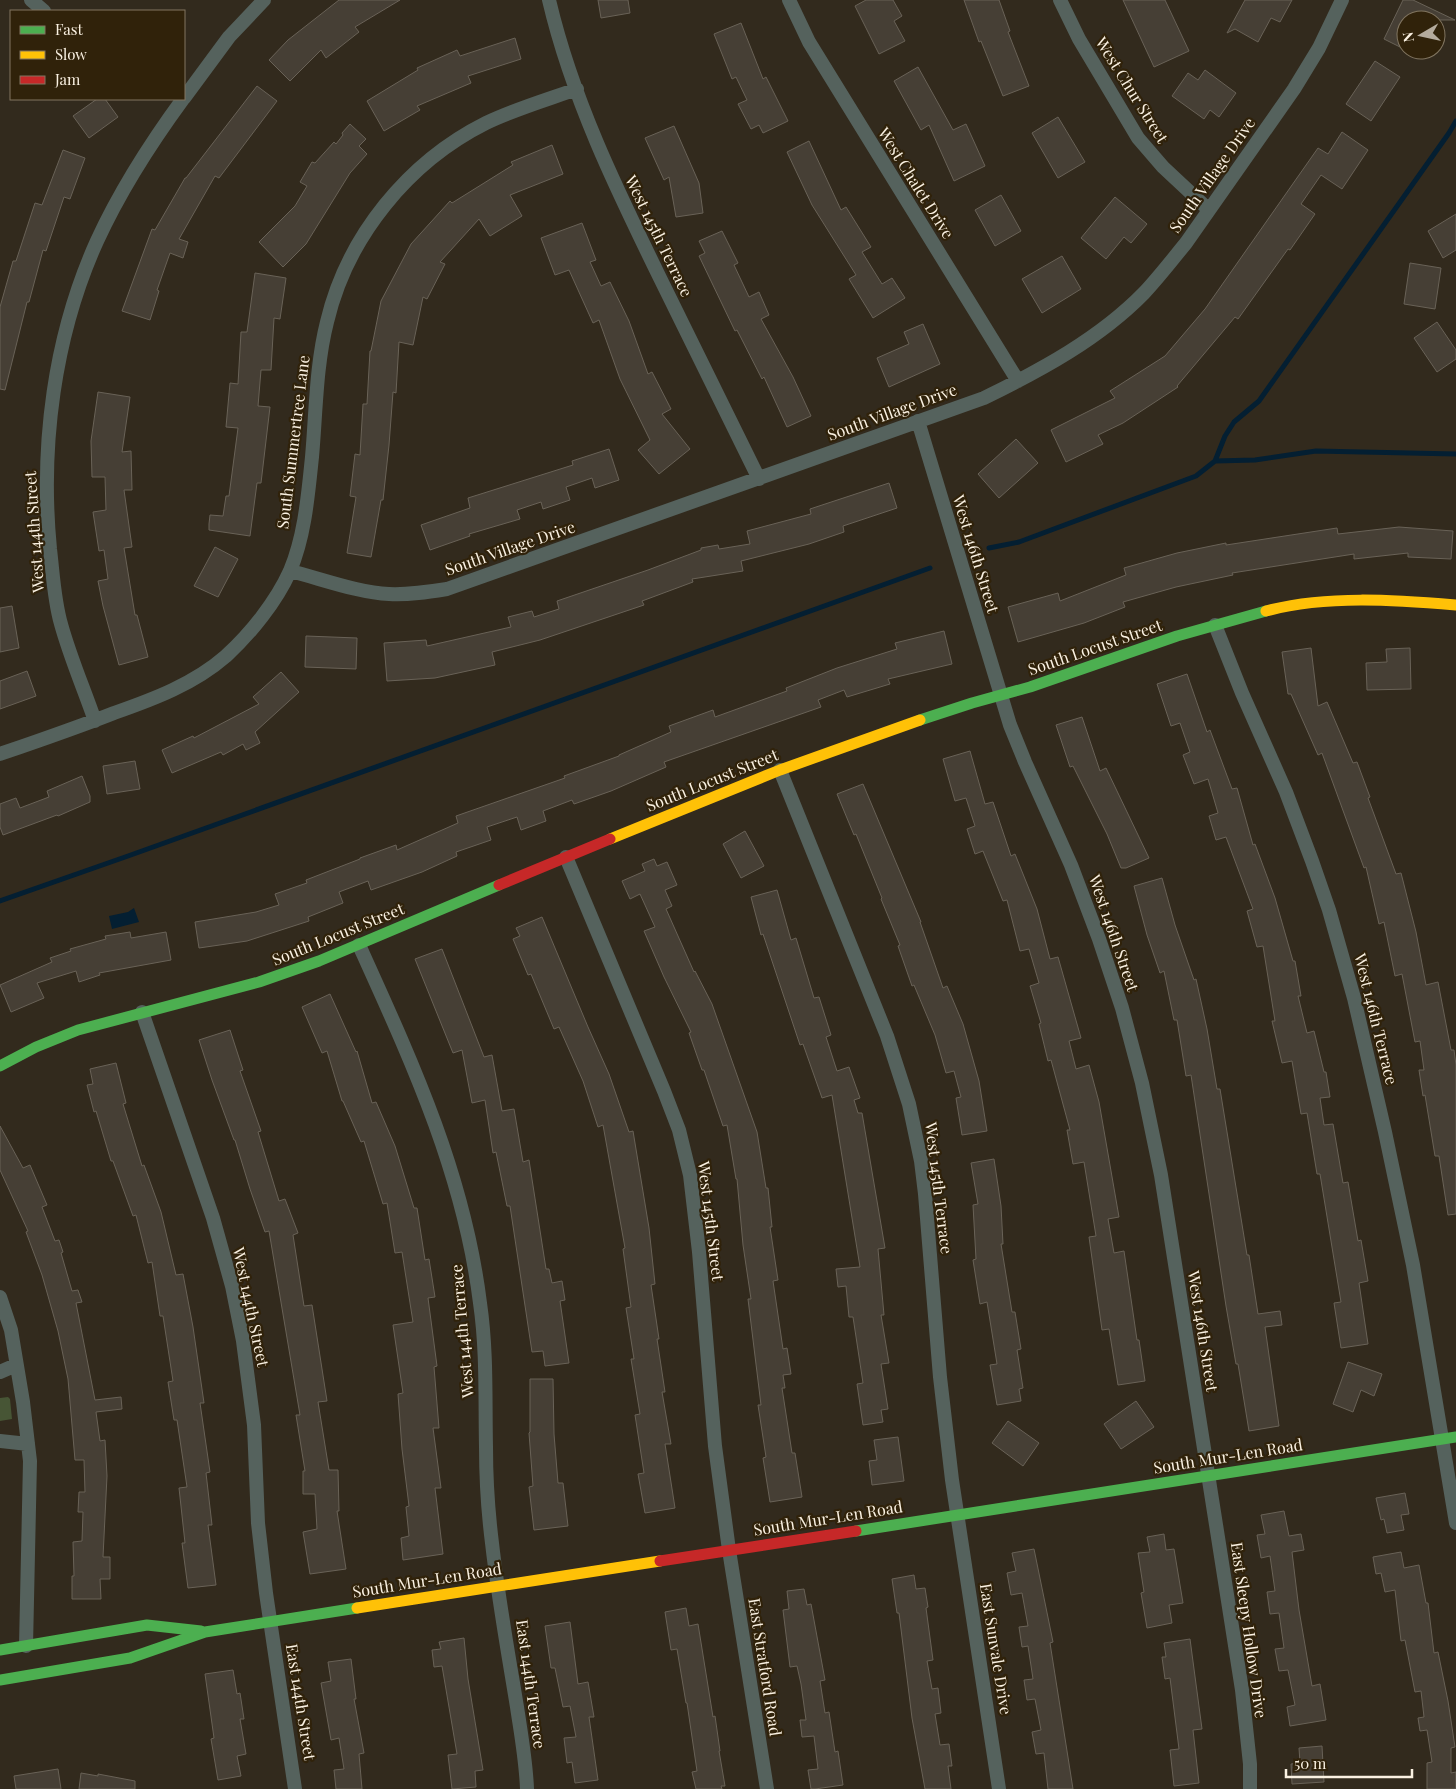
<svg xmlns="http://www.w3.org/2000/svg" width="1456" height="1789" viewBox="0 0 1456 1789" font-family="'Playfair Display',serif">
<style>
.green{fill:#475535}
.water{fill:#041f32}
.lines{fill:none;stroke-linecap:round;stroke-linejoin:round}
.stream{stroke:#041f32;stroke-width:5}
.building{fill:#463f35;stroke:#696257}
.street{stroke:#55625d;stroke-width:14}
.fast{stroke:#4caf50;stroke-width:11}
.slow{stroke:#ffc107;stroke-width:11}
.jam{stroke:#c62828;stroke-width:11}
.labels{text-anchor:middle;stroke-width:4.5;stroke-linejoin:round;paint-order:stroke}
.street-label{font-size:16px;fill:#faf1e2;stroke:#30220a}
</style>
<rect width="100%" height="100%" fill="#322a1d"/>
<path class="green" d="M8 1397 10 1399 12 1419 0 1421V1398Z"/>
<path class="water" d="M134 908 139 922 112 929 109 916 128 912Z"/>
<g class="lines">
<path class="stream" d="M1215 461 1255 460 1316 451 1456 454
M989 548 1019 542 1196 476 1215 461 1225 436 1234 422 1259 401 1449 133 1456 121
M0 901 128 856 930 568"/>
</g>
<path class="building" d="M339 0H400L355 27 359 32 326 58 321 50 290 81 269 60 288 40Z
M598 0H628L630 13 601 18Z
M866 0H893L902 16 894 21 905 41 879 54 855 6Z
M964 0H999L1010 31 1008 32 1029 86 1003 96 981 41 979 42Z
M1123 0H1165L1189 51 1154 67Z
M1245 0H1292L1280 22 1271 18 1258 42 1235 29 1227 33Z
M1403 0H1413L1455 20H1406V50L1384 39Z
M741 23 763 79 766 77 788 121 763 133 759 125 751 129 738 104 747 100 736 77 732 79 714 34Z
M515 38 521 59 468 76 471 83 417 106 420 110 384 131 367 101 418 70 417 68 457 50 460 56Z
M1375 61 1400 77 1371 121 1346 104Z
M918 67 953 130 966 124 985 166 954 181 929 125 921 130 894 81Z
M1205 70 1236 93 1219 117 1210 110 1204 119 1172 96 1188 73 1198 80Z
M257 86 277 101 219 178 215 176 179 239 188 242 183 258 170 253 157 290 159 291 150 320 122 311 152 229 155 230 185 178H186Z
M97 99H105L118 117 89 138 73 116Z
M1058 117 1085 162 1058 178 1032 133Z
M350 124 366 139 359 146 367 154 350 173 306 244 283 267 259 242 295 206 307 186 300 182 312 162 315 163 334 142 336 144 343 135 342 133Z
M674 126 699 183 703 213 676 217 669 177 664 180 645 138Z
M1342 132 1368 150 1342 189 1321 175 1301 204 1315 214 1290 250 1288 249 1238 319 1235 317 1177 386 1178 387 1123 423 1098 435 1103 444 1066 462 1051 430 1115 398 1110 391 1165 356 1205 309 1318 148 1328 154Z
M809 141 841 210 846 207 871 247 862 252 882 284 892 278 905 298 873 318 849 279 856 275 812 205 787 152Z
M552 145 563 174 510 195 522 216 490 236 479 219 440 262 445 264 427 299 423 297 413 345 399 342 396 393 393 392 389 445 383 500H381L371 557 347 553 356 497 350 496 355 454 360 455 363 404H367L370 351H371L381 301 411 244 450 201 452 203 513 165 511 162Z
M63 150 85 158 70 199 64 197 46 251 43 250 29 302H27L5 390 0 389V307L13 261H16L35 203 42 205Z
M1001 195 1021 231 995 246 975 210Z
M1115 197 1147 224 1131 243 1124 237 1106 259 1081 238Z
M1456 214V250L1443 258 1428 231Z
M582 223 596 260 590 262 601 286 610 282 629 321 648 374 652 372 671 409 662 414 690 449 659 474 638 450 650 440 620 379 599 320 593 323 569 270 555 275 541 238Z
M722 231 738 263 734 265 749 297 759 292 769 315 761 319 793 377 811 416 787 427 764 377 762 379 737 330 735 331 699 256 705 253 699 241Z
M1062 256 1081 289 1042 313 1022 279Z
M1410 263 1441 268 1435 309 1404 304Z
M255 273 286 278 280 319 274 318 271 370H261L258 406 270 407 261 483H257L250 536 209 530V524L210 515 223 516 226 496H229L238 428 226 427 230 383 238 384 241 332H247Z
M1437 322 1456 350V359L1437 372 1414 338Z
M923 324 940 364 889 387 877 358 909 344 904 332Z
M98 392 130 397 122 452 131 451 132 490H124L132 547 124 548 135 615H137L148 657 119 665 103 606 98 581 108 579 104 550 99 551 93 512 106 510 105 477H92L91 441Z
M1016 439 1038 463 999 498 978 474Z
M609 449 619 480 595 488 592 478 566 487 570 500 543 509 541 502 517 510 520 519 469 534 470 536 430 550 421 525 470 508 468 498 573 465 572 461Z
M889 483 897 508 843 526 844 532 809 544 741 561 743 571 692 579 693 582 642 601 644 605 540 640 492 652 495 665 435 678 387 681 384 643 426 640 427 646 511 627 508 617 532 611 534 617 559 609 557 601 648 570 701 550V548L718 545 719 549 750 544 747 531 811 514 810 509Z
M1399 527 1453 531 1451 559 1408 557V553L1354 559V554L1232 573 1233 575 1176 587 1123 602 1125 607 1084 623 1018 642 1008 607 1058 593 1060 601 1126 575 1124 568 1177 553 1226 543V545L1337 528 1338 534Z
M215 547 238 559 218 597 194 586Z
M12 606 19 648 0 652V608Z
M944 631 952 664 888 679 890 684 847 697 844 690 818 700 821 707 664 762 666 767 611 791 574 804 572 800 543 811 546 821 521 830 517 817 487 827 491 840 456 852 457 856 422 872 371 890 368 881 339 892 343 903 308 917 309 921 247 941 199 948 195 922 256 912 279 905 275 894 307 883 306 880 360 859V858L396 845 397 850 458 823 456 816 565 778 564 776 619 756V755L671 732 669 726 713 710 715 717 787 691 786 688 837 668 897 649 895 643Z
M306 636 357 638 356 669 305 667Z
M1311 648 1318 706 1327 702 1353 763 1357 762 1370 797 1368 798 1396 874 1401 873 1416 932 1426 985 1438 982 1451 1050H1454L1456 1065V1214L1448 1215 1439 1156H1435L1425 1095 1423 1096 1419 1070H1424L1420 1041 1415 1042 1402 974 1395 976 1384 922 1379 924 1366 867 1364 868 1322 753 1318 755 1291 694H1288L1282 652Z
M1410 648 1411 689 1367 690 1366 663 1387 662 1386 649Z
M27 671 36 696 0 709V681Z
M281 672 299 692 255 732 260 743 246 750 243 744 223 755 221 752 172 773 162 750 193 736 194 738 259 704 253 697Z
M1187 674 1207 732 1210 730 1232 789 1237 788 1253 845 1255 844 1275 898 1293 961H1295L1301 996H1298L1307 1033 1314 1031 1324 1072H1326L1330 1097 1320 1098 1324 1125 1333 1124 1343 1183 1348 1182 1358 1241 1361 1240 1368 1281 1359 1283 1368 1344 1341 1348 1334 1303 1341 1302 1320 1174H1317L1307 1113 1301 1114 1292 1061 1282 1063 1272 1021H1275L1263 946 1257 947 1247 911 1253 909 1226 837 1216 840 1209 816 1218 813 1208 779 1194 784 1183 755 1190 752 1180 723 1171 726 1157 684Z
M1082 717 1100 771 1106 768 1149 858 1126 868H1121L1107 834 1073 766 1070 767 1056 725Z
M970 751 985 804 993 802 1011 856 1015 854 1037 909 1050 959 1058 957 1081 1038 1069 1041 1076 1069 1089 1065 1099 1102 1119 1217 1108 1219 1114 1253 1124 1251 1137 1340H1139L1145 1381 1118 1385 1109 1329 1102 1330 1089 1237 1096 1236 1084 1162 1073 1164 1067 1130H1070L1051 1060 1048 1061 1039 1024 1041 1023 1030 986 1039 983 1029 949 1020 951 1007 900 1003 901 983 851 975 854 967 829 975 826 966 798 955 801 943 759Z
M135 761 140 789 107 794 103 766Z
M82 776 90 796V802L58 816 57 815 3 835 0 827V804L16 798 20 808 49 797 47 791Z
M863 784 921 922H920L943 988 947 986 963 1024 979 1081 987 1131 962 1135 956 1098 961 1097 954 1071 946 1073 935 1035 914 985 912 986 898 946 900 945 881 899 882 898 856 834 854 835 837 794Z
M745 831 764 866 741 878 723 844Z
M654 859 657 866 667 862 677 885 665 890 672 906 666 909 694 972 695 971 712 1004 757 1132 766 1188H768L772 1227H770L778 1280 773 1281 783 1349 787 1348 791 1374 783 1375 785 1388H782L792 1453H795L802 1497 770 1502 763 1458 766 1457 758 1405H761L748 1299H751L743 1245 737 1179H736L727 1125 723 1126 704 1070H702L689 1033 691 1032 664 977 644 931 655 927 640 894 630 899 622 881 645 871 642 864Z
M1162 878 1175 925 1194 980 1196 979 1207 1029 1217 1089H1220L1247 1255H1249L1258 1314 1280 1311 1282 1325 1265 1327 1279 1426 1249 1431 1238 1364H1236L1226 1306 1191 1075 1186 1076 1177 1020H1174L1164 971 1160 973 1147 935 1134 886Z
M777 890 791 940 796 938 814 998 819 997 831 1035 826 1037 837 1071 849 1067 860 1098 854 1100 858 1113H862L885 1248 878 1249 884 1315H881L889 1363 881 1364 888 1409 881 1410 883 1422 863 1425 857 1384 863 1383 853 1317H849L846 1286 838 1287 836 1269 860 1267 832 1095 822 1098 803 1044 800 1045 763 934 761 935 751 897Z
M542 917 588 1027 609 1074 629 1132 633 1131 649 1228 655 1284 651 1285 659 1339H657L665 1392H662L671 1444H665L675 1508 645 1513 638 1474 644 1473 635 1415 640 1414 631 1359H634L626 1308 631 1307 623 1249 625 1248 603 1125 598 1127 583 1081 559 1027 554 1029 531 974 528 975 513 939 520 936 516 928Z
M130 932 131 938 166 932 171 960 99 973 100 975 79 982 76 971 37 983 44 998 11 1012 0 985 52 962 50 958 71 951 70 949 106 939 105 936Z
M442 949 484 1057 492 1055 502 1111 514 1109 523 1162 529 1160 546 1269H549L552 1283 562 1281 565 1300 560 1301 569 1363 545 1366 543 1351 532 1352 510 1206H507L496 1152 493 1153 485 1100 472 1103 462 1050 453 1053 415 959Z
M330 994 356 1052 357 1051 372 1103 376 1102 395 1146 414 1208H417L425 1260 429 1259 435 1297 428 1298 437 1366 434 1367 439 1428H433L441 1488H435L443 1554 403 1560 401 1538 409 1536 406 1507 409 1506 402 1449 398 1394 403 1393 393 1325 413 1322 402 1252 395 1253 387 1203 383 1204 364 1141 361 1142 343 1101H342L327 1051 322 1053 302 1007Z
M230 1030 243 1070 240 1071 261 1131 258 1132 279 1201 285 1199 298 1233 293 1235 304 1306 312 1305 327 1401 318 1402 329 1470H338L339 1511H337L346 1569 310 1574 303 1532 317 1529 315 1494H303V1471H305L296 1415H300L269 1231 265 1232 250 1189 235 1140H234L212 1080 199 1040Z
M116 1063 126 1103 123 1104 142 1166 144 1165 161 1212 176 1275 183 1274 193 1327 204 1403H200L210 1472 206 1473 212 1525H208L216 1585 188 1588 182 1543H185L179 1488 187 1487 177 1420H174L168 1382 173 1381 163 1316H160L152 1262 148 1263 136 1215 133 1216 113 1161H111L96 1111 94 1112 87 1085 93 1084 90 1069Z
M0 1126 23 1168 30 1165 47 1205 42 1207 55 1241 59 1240 63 1252 61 1253 72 1291 78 1290 82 1302 76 1303 95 1400 121 1397 122 1409 96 1412 100 1441 105 1440 107 1476 103 1557H110V1579H100L101 1599H72V1576H74L73 1542 82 1541 83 1512H78L79 1492H85L84 1460H75L68 1379 58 1331 42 1275 26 1232 28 1231 0 1170Z
M994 1159 1001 1206 1003 1244H1001L1012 1312H1015L1021 1349 1017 1350 1023 1388 1019 1389 1021 1401 997 1405 990 1365 997 1364 987 1302 980 1304 973 1260 976 1259 973 1205 978 1204 971 1163Z
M1348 1362 1382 1374 1374 1396 1361 1390 1353 1412 1333 1404Z
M530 1379H553L554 1434 558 1483H563L568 1526 534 1530 529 1487 533 1486 529 1433 530 1432Z
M1136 1401 1154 1427 1121 1449 1104 1424Z
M1008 1421 1039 1443 1023 1466 992 1443Z
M898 1437 904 1481 872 1485 869 1461 877 1460 874 1440Z
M1405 1493 1409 1514 1401 1515 1404 1530 1387 1533 1384 1519 1381 1520 1376 1498Z
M1284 1511 1289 1536 1301 1534 1304 1550 1292 1552 1299 1610 1312 1686 1320 1684 1326 1720 1290 1726 1287 1707 1295 1705 1288 1670 1279 1671 1275 1649 1284 1648 1279 1613 1270 1614 1267 1592 1275 1591 1270 1556 1261 1558 1257 1535 1265 1534 1261 1515Z
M1164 1534 1166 1550 1174 1549 1183 1603 1169 1605 1172 1623 1147 1628 1141 1593 1144 1592 1138 1553 1150 1552 1147 1537Z
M1034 1549 1053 1642 1050 1643 1073 1789H1048L1044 1753 1036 1754 1032 1732 1041 1730 1035 1699 1027 1700 1024 1680 1033 1679 1028 1646 1022 1647 1019 1627 1028 1626 1022 1593 1011 1595 1007 1573 1016 1571 1012 1553Z
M1401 1552 1404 1568 1419 1565 1426 1603H1428L1434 1653 1438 1652 1448 1701 1455 1747 1451 1748V1773L1456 1772V1789H1427V1763L1432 1762 1427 1730 1420 1731 1418 1718 1424 1717 1421 1691 1415 1692 1405 1640 1401 1641 1395 1590 1385 1592 1381 1573 1376 1574 1373 1557Z
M914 1575 916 1589 925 1588 928 1607 926 1608 933 1660 927 1661 932 1689 938 1688 941 1713 935 1714 940 1745 949 1744 952 1766H948L951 1789H925L912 1718 899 1613H897L892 1579Z
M804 1589 807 1605 811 1604 825 1680 820 1681 825 1713 829 1712 835 1752 838 1751 843 1785 815 1789H811L808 1770 818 1769 814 1736 802 1737 800 1720H806L801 1684 797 1666 790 1667 783 1610 789 1609 787 1591Z
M686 1608 689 1626 698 1624 713 1717 715 1716 720 1751H719L725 1786H721L722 1789H696L692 1772 697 1771 687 1703H686L677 1649 671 1650 665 1612Z
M570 1622 578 1684 588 1682 594 1717H589L598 1780 575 1783 572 1762 567 1763 564 1738 576 1737 570 1706 563 1707 555 1668H551L545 1626Z
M464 1638 468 1679 483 1770 475 1771 476 1787 452 1789 448 1755 457 1754 442 1666 434 1667 432 1650 441 1649 439 1642Z
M1190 1639 1202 1729 1193 1730 1199 1783 1174 1786 1170 1750 1179 1749 1170 1678 1165 1679 1162 1657H1166L1164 1643Z
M351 1659 356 1699H354L364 1753 359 1754 362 1789H336L334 1770 344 1769 339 1738 331 1740 321 1683 331 1681 328 1662Z
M233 1670 237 1694 240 1693 244 1719H240L246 1754 237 1756 241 1776 218 1780 211 1739 214 1738 205 1674Z
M1322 1746 1324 1782 1292 1784 1291 1764 1300 1763 1299 1748Z
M58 1769 61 1789H16L14 1776Z
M81 1773 98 1776V1774L135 1781V1789H79Z"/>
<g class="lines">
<path class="street" d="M31 0 44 11
M549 0C572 98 616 188 660 278 693 345 726 412 759 479
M789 0 809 42 1018 381
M1060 0 1079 39 1138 138 1163 167 1209 210
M184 98 229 37 264 0
M918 421 1010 725 1025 762 1071 865 1099 939 1122 1008 1142 1083 1161 1175 1242 1690 1250 1764V1789
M290 571C319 578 359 593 389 594 409 595 428 592 447 589L984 398C1041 370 1099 339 1144 293 1159 277 1172 260 1186 243L1294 89 1319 48 1342 0
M1215 625 1242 693 1286 792 1312 861 1329 910 1354 998 1385 1132 1413 1265 1456 1523
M95 721C84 689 70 657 61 624 54 600 53 574 50 549 40 446 54 336 97 241 120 191 150 144 183 99
M0 754C38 741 76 728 114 713 154 699 194 684 226 656 251 633 276 602 290 571 305 535 308 495 312 457 316 412 316 365 327 322 347 237 408 162 486 123 515 109 546 100 577 89
M780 770 887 1036 909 1104 921 1161 925 1194 940 1377 952 1480 999 1789
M566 857 664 1091 679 1130 690 1175 699 1252 715 1446 729 1550 767 1789
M359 945C412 1062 464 1174 480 1303 487 1351 485 1399 486 1447 486 1479 488 1511 492 1543 498 1597 508 1652 517 1707 521 1734 526 1761 527 1789
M142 1012 213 1218 232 1286 243 1341 254 1425 258 1523 266 1593 295 1789
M0 1297 11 1330 23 1402 30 1461 26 1646
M0 1372 16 1365
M0 1441 28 1444"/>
<path class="fast" d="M920 720 972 703 1030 687 1177 636 1266 611
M0 1066 36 1047 78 1030 259 982 319 961 499 885
M856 1531 1456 1437
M0 1650 147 1625 201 1631
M0 1680 130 1658 205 1632 357 1608"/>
<path class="slow" d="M1266 611C1326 595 1395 600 1456 605
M610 839 780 770 920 720
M357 1608 660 1561"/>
<path class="jam" d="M499 885 610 839
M660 1561 856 1531"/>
</g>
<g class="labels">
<g class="street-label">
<text transform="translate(1132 90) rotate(58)" y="6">West Chur Street</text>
<text transform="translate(1212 175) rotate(-55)" y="6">South Village Drive</text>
<text transform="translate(916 183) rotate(58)" y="6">West Chalet Drive</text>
<text transform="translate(659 236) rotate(64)" y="6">West 145th Terrace</text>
<text transform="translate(892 412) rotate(-20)" y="6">South Village Drive</text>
<text transform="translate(293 442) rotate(-83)" y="6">South Summertree Lane</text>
<text transform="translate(34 532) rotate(-94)" y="6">West 144th Street</text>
<text transform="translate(510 548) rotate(-19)" y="6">South Village Drive</text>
<text transform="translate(976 554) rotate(73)" y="6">West 146th Street</text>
<text transform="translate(1095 647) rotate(-19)" y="6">South Locust Street</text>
<text transform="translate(712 780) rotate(-22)" y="6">South Locust Street</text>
<text transform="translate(1114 933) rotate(71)" y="6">West 146th Street</text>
<text transform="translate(338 934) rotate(-22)" y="6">South Locust Street</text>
<text transform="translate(1376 1019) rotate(76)" y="6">West 146th Terrace</text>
<text transform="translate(939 1188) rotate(83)" y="6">West 145th Terrace</text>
<text transform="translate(711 1221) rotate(83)" y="6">West 145th Street</text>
<text transform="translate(251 1307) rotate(78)" y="6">West 144th Street</text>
<text transform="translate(462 1331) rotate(-95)" y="6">West 144th Terrace</text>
<text transform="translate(1203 1331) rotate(81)" y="6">West 146th Street</text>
<text transform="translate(1228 1456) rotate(-9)" y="6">South Mur-Len Road</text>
<text transform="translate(828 1518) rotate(-9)" y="6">South Mur-Len Road</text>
<text transform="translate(427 1580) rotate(-9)" y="6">South Mur-Len Road</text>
<text transform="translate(1249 1630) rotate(82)" y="6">East Sleepy Hollow Drive</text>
<text transform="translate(996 1649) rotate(81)" y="6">East Sunvale Drive</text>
<text transform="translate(765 1667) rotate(81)" y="6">East Stratford Road</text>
<text transform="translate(531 1684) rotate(82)" y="6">East 144th Terrace</text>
<text transform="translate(301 1702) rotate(81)" y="6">East 144th Street</text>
</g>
</g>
<rect x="10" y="10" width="175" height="90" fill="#30220a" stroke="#817560"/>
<rect x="20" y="26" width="25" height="8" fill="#4caf50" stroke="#817560"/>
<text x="55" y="35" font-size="15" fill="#faf1e2">Fast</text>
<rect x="20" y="51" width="25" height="8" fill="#ffc107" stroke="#817560"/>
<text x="55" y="60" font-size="15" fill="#faf1e2">Slow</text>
<rect x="20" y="76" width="25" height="8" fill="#c62828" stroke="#817560"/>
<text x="55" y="85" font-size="15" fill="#faf1e2">Jam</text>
<g transform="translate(1421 35) rotate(261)"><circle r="24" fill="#30220a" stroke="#817560"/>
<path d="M0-4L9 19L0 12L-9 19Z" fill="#b4ab9d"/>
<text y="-8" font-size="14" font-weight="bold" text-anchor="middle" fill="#faf1e2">N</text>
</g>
<path d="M1286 1769v8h126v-8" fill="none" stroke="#faf1e2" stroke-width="2.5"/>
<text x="1294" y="1769" font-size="15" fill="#faf1e2" stroke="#30220a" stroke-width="4" paint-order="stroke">50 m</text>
</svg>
